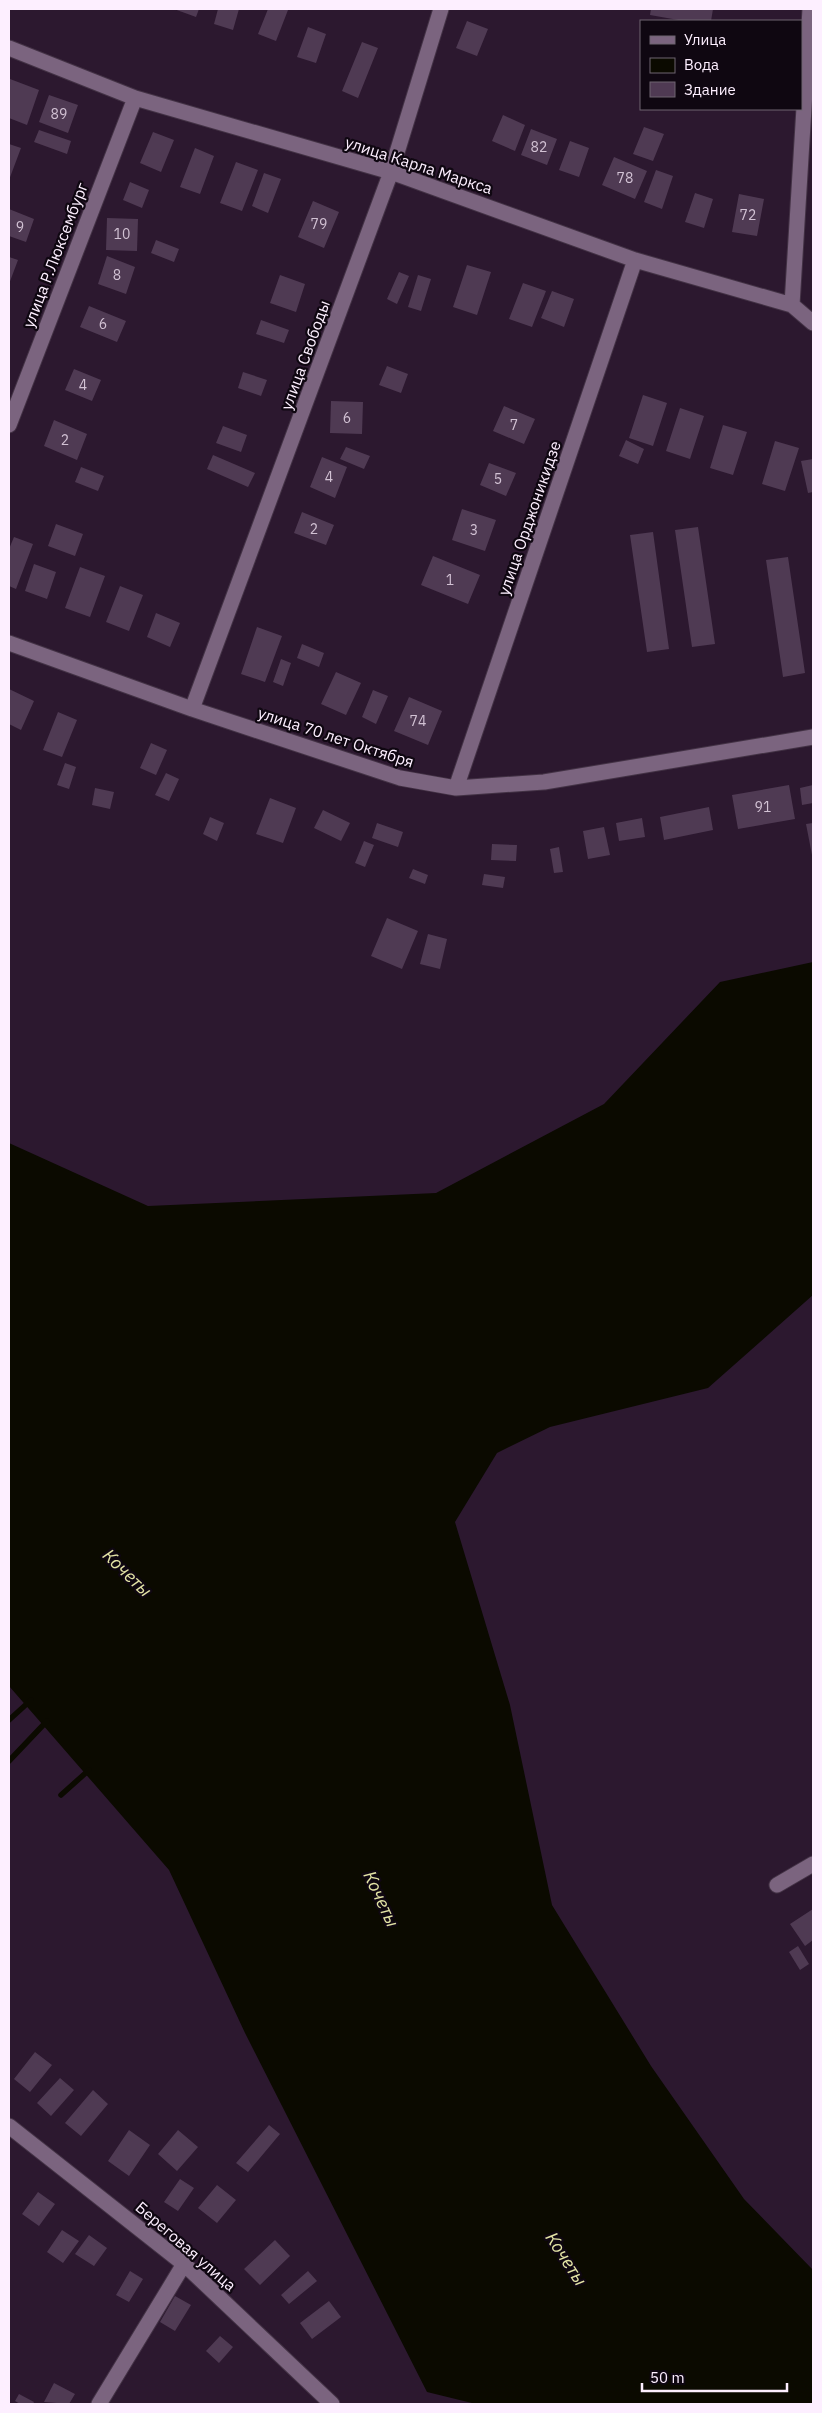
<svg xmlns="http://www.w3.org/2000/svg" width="822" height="2413" viewBox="0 0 822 2413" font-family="'IBM Plex Sans',sans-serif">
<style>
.water{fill:#0b0a00}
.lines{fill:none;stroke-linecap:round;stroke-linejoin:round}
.stream{stroke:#0b0a00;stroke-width:5.5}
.building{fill:#4f3a53}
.minor-casing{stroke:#433245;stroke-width:17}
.minor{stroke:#7b647f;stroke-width:15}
.labels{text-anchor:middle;stroke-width:4.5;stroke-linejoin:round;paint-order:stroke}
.number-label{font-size:14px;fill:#d2c2d4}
.street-label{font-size:16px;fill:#fdefff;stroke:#0f0711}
.water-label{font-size:18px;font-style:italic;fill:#e4e4a6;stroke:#0f0711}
</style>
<rect width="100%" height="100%" fill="#2c182f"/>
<path class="water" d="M813 962V1295L708 1388 550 1427 497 1453 455 1522 510 1705 552 1905 651 2066 744 2199 813 2270V2404H476L427 2392 245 2033 169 1870 9 1686V1143L148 1206 436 1193 604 1104 720 982Z"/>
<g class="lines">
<path class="stream" d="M9 1720 31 1700
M9 1761 47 1721
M61 1795 89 1770"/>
</g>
<path class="building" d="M174 9H199L196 17Z
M218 9H239L233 30 214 24Z
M268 9 288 10 276 41 258 34Z
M651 9H713L711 21H684L650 15Z
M467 21 488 29 477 56 456 48Z
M308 27 326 34 316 63 297 57Z
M362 42 378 48 358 98 342 91Z
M10 79 39 90 27 125 9 118Z
M49 95 78 105 68 133 39 122Z
M503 115 525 125 515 151 492 141Z
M644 127 664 134 653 161 633 154Z
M531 129 557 139 547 165 521 155Z
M39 130 71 141 67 154 34 142Z
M153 132 174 140 161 172 140 163Z
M570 141 589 148 579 177 559 170Z
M9 144 21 148 9 180Z
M195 148 214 156 200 194 180 187Z
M614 157 647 171 635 199 602 185Z
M236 162 258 170 242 211 220 203Z
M656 170 673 176 662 209 644 202Z
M264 173 281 179 268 213 252 206Z
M130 182 149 190 142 208 123 200Z
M695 193 713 199 704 228 685 222Z
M739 194 764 199 757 236 732 232Z
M313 201 339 212 324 248 298 237Z
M9 209 34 219 26 242 9 236Z
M107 218 138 219 137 251 106 250Z
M156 240 179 249 174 262 151 253Z
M107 256 135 267 126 294 98 284Z
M9 257 18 260 9 284Z
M467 265 491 272 477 315 453 307Z
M399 272 409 276 397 304 387 299Z
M280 275 305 284 296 312 270 303Z
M418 275 431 279 421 311 408 307Z
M523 283 546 291 532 327 509 319Z
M552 291 574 299 564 327 541 318Z
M89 306 126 321 117 342 80 327Z
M261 320 289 330 284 343 256 334Z
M387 366 408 374 401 393 379 385Z
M74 369 101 380 92 401 65 390Z
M243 372 267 380 261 396 238 388Z
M643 395 667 403 653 446 629 438Z
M331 401 363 402 362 434 330 433Z
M504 406 535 419 524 444 493 431Z
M680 408 704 416 690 459 666 451Z
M54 420 87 434 77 460 44 446Z
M723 425 747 432 733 475 710 468Z
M223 426 247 435 241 452 216 443Z
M626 440 644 449 638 464 619 456Z
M775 441 799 448 785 491 762 484Z
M346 447 370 456 364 469 340 459Z
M213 455 255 473 248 487 207 469Z
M322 457 347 467 335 498 310 487Z
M813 459V492L808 493 801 461Z
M489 463 516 473 506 496 480 485Z
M81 467 104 476 98 491 75 482Z
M462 509 496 520 485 551 452 540Z
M302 512 334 525 326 545 294 533Z
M56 524 83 534 75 556 48 546Z
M698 527 715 644 692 647 675 530Z
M653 532 669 649 647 652 630 535Z
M14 537 33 544 16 589 9 586V549Z
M433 556 480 575 468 604 421 585Z
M788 557 805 673 783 677 766 560Z
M34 564 56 572 47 599 25 591Z
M80 567 105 576 90 617 65 608Z
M120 586 143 595 129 631 106 622Z
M156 613 180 623 170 647 147 637Z
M257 627 282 636 265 682 241 674Z
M302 644 324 653 319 667 297 658Z
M281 659 291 663 283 686 273 682Z
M336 672 361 683 346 715 321 704Z
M9 689 34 701 21 730 9 724Z
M373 690 388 696 376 724 362 717Z
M409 697 442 711 428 745 394 731Z
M58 712 77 720 62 757 43 750Z
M151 743 167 750 156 775 140 768Z
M65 763 76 767 69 789 57 785Z
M166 773 179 779 169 801 155 795Z
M789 785 795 819 738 829 732 795Z
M813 785V803L802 805 800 788Z
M95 788 114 792 110 809 92 805Z
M270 798 296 808 283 843 256 834Z
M709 807 713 830 664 840 660 817Z
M323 810 350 823 341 841 314 828Z
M210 817 224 823 217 841 203 834Z
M642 818 645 837 619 841 616 823Z
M377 823 403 832 398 847 372 838Z
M813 823V855H812L806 824Z
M604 827 610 855 588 859 583 831Z
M364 841 374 845 365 867 355 863Z
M492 844 517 845 516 861 491 860Z
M559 847 563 872 554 873 550 849Z
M413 869 428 875 425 884 409 878Z
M484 874 505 877 503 888 482 885Z
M387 918 418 931 402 969 371 956Z
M428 934 447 939 440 969 420 964Z
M813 1909V1940L805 1946 790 1924Z
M798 1946 809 1964 800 1970 789 1952Z
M35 2052 52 2065 30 2092 14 2079Z
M60 2078 74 2090 51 2116 37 2103Z
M93 2090 108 2104 81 2136 65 2123Z
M269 2125 280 2134 248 2172 236 2163Z
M129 2130 150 2145 129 2176 108 2161Z
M178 2130 198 2147 177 2171 158 2154Z
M180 2179 194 2188 178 2211 164 2202Z
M217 2185 236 2200 217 2223 198 2208Z
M38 2192 55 2204 39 2226 22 2214Z
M62 2230 79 2241 63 2263 47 2252Z
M89 2235 107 2248 94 2266 75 2254Z
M275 2240 290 2256 260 2285 244 2269Z
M130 2271 143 2279 129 2302 116 2295Z
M308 2271 317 2281 289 2304 281 2295Z
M175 2296 191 2305 175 2331 160 2322Z
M329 2301 341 2317 312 2339 300 2323Z
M220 2336 233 2347 219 2363 206 2351Z
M54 2383 75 2394 69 2404 44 2402Z
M19 2394 34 2402 33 2404H20L15 2401Z"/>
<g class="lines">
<defs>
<path id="minor" d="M9 48 135 98 391 172 635 260 792 305 813 323
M792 305 810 9
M9 425 135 98
M9 643 192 709 400 778 456 788 544 782 813 737
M192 709 391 172 441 9
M456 788 635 260
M777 1885 813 1864
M9 2126 184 2264 332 2404
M99 2404 184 2264"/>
</defs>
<use href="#minor" class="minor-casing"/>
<use href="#minor" class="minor"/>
</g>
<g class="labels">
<g class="number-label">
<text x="59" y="119">89</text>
<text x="539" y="152">82</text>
<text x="625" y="183">78</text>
<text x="748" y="220">72</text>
<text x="319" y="229">79</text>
<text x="20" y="232">9</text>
<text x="122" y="239">10</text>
<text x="117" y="280">8</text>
<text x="103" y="329">6</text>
<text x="83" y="390">4</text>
<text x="347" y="423">6</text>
<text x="514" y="430">7</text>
<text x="65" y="445">2</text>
<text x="329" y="482">4</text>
<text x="498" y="484">5</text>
<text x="314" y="534">2</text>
<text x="474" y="535">3</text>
<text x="450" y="585">1</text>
<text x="418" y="726">74</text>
<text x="763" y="812">91</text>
</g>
<g class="street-label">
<text transform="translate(419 165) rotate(18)" y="6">улица Карла Маркса</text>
<text transform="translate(55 255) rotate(-69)" y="6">улица Р.Люксембург</text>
<text transform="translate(305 355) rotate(-70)" y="6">улица Свободы</text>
<text transform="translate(529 518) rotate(-71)" y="6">улица Орджоникидзе</text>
<text transform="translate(336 737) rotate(18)" y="6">улица 70 лет Октября</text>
<text transform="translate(186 2246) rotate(41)" y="6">Береговая улица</text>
</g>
<g class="water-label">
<text transform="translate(127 1573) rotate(44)" y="6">Кочеты</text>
<text transform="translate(381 1899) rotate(65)" y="6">Кочеты</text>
<text transform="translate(566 2259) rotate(57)" y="6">Кочеты</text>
</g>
</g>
<rect width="822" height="2413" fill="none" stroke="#fdefff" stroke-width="20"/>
<rect x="640" y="20" width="162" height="90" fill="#0f0711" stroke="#6e6470"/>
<rect x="650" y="36" width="25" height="8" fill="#7b647f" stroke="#6e6470"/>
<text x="684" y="45" font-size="15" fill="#fdefff">Улица</text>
<rect x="650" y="58" width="25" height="15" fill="#0b0a00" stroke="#6e6470"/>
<text x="684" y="70" font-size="15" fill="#fdefff">Вода</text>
<rect x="650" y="82" width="25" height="15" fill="#4f3a53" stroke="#6e6470"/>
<text x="684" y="95" font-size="15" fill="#fdefff">Здание</text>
<path d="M642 2383v8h145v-8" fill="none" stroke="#fdefff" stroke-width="2.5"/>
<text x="650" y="2383" font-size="15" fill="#fdefff" stroke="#0f0711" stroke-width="4" paint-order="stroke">50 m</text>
</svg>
